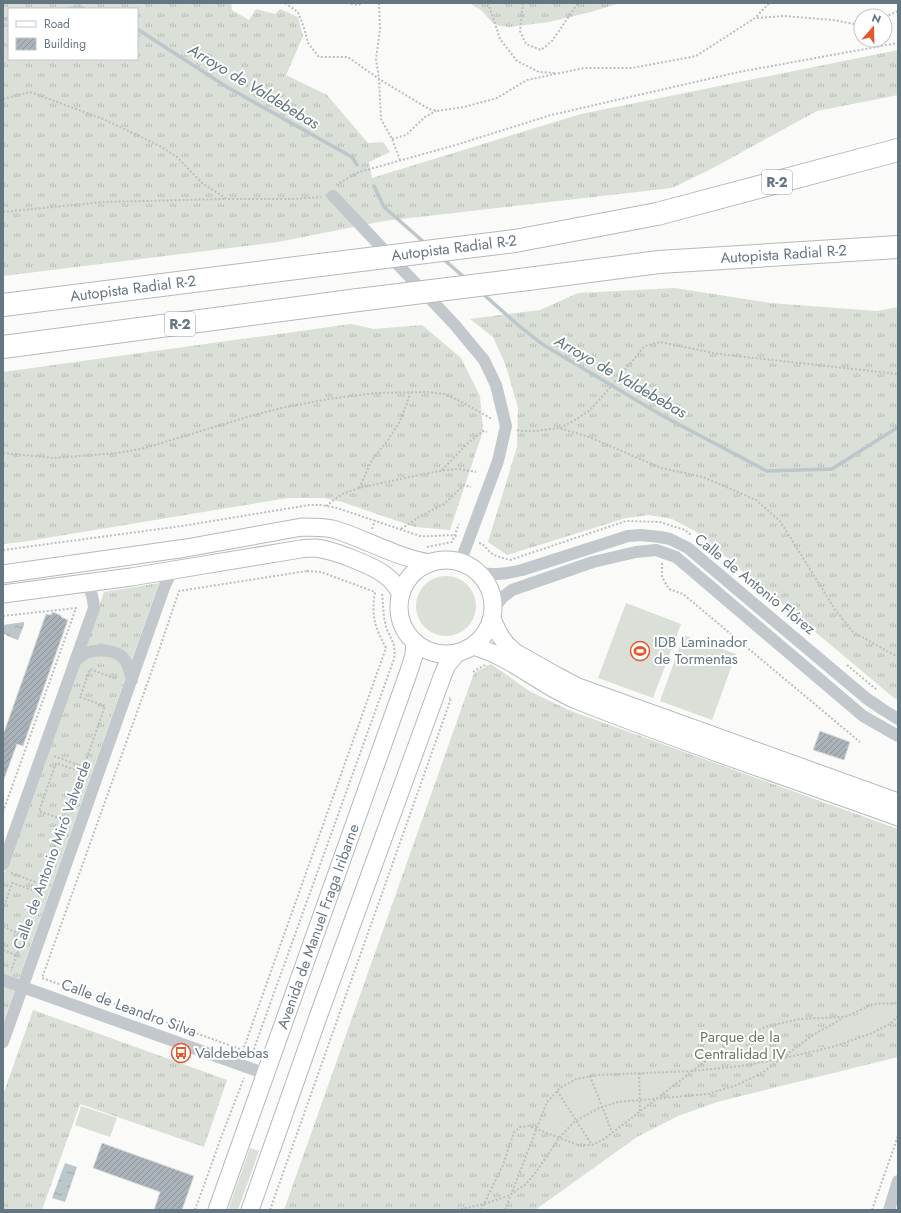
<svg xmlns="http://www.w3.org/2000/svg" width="901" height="1213" viewBox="0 0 901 1213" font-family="Jost,sans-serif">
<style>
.grass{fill:url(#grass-tufts);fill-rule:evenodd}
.garden{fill:#dadfd7}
.water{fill:url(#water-ripples)}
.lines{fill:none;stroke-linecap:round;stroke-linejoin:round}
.stream{stroke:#bbc7cb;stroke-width:3.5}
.building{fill:url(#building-hatch);stroke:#dcdcda}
.secondary-casing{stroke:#b3babf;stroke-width:19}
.highway-casing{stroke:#b4b9bd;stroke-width:24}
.path{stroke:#bbbfc2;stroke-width:2;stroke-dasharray:2 2;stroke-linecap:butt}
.street{stroke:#c3c8cc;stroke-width:12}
.secondary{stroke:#fff;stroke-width:17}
.highway{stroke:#fff;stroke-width:22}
.highway-bridge-casing{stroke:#b4b9bd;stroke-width:24;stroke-linecap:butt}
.highway-bridge{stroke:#fff;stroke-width:22}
.labels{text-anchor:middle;stroke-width:4;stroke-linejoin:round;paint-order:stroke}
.shield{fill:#fff;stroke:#939fa8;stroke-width:1}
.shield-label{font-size:14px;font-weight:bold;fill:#657683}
.street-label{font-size:15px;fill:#657683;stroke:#fff}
.poi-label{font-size:15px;fill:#657683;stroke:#fff;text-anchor:start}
.park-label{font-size:15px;fill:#687a64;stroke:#fff}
.water-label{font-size:16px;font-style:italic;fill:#60757c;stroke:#fff}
</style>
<defs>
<pattern id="grass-tufts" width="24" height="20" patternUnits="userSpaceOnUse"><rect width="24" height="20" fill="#dadfd7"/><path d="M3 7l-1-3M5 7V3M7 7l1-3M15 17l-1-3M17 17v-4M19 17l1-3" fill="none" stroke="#b4b9b4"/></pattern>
<pattern id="water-ripples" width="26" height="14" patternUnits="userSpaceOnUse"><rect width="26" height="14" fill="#bbc7cb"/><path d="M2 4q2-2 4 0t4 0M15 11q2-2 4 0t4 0" fill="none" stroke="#9ca6aa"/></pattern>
<pattern id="building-hatch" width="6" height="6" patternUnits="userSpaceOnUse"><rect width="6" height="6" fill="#aab3b9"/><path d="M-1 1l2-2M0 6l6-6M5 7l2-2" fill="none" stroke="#8e969c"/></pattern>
</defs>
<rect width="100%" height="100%" fill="#fafaf8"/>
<path class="grass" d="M3 3H231L232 10 249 20 256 9 275 14 280 9 298 17 303 36 286 75 327 95 368 143 383 142 390 152 369 162 372 178 581 114 898 50V95L817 111 711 169 672 188 384 221 278 242 3 276ZM9 9H137V59H9Z
M469 3H620L591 12 549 22 509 27 500 26 493 23 481 10Z
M675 288 770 303 877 311 898 307V700L894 698 695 531 672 519 649 515 626 518 507 555 488 542 517 447 518 408 506 366 493 337 470 319 540 310 578 293Z
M351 324 374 329 422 325 461 358 480 396 483 431 450 530 415 527 342 502 324 498H288L22 542 3 544V372Z
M159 583 3 1023V876L104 592Z
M491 664 531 692 571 711 898 829V1057L717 1102 678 1116 637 1137 535 1210H284L474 673Z
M33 1010 227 1080 204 1147 80 1104 42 1210H3V1095Z"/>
<path class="garden" d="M416 606a30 30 0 1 1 60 0a30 30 0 1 1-60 0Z
M626 603 681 624 653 698 598 678Z
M684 635 736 654 712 720 660 701Z
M896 1004H898L897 1014 886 1023 864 1034 797 1052 841 1023 876 1006Z
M685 1072 659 1095 601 1138 592 1141H580L542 1126 550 1107 559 1096 573 1084 590 1078Z
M81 1106 117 1118 110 1137 75 1125Z
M250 1148 259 1151 238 1210H228Z
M507 1199 502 1210H464Z"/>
<path class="water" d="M24 622V625L18 640 7 636 6 634H3V625Z
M65 1163 77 1167 65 1202 52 1198Z"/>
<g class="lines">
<path class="stream" d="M67 9 80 7 85 9
M3 19H9
M137 29 227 87 352 157 357 165
M374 186 384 207 426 244
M442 258 465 278
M482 293 518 325 542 344 663 416 767 471 832 469 898 427"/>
</g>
<path class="building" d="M53 612 62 616 61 617 68 620 23 746 17 744 4 779H3V735L46 614 51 615Z
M820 731 850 742 844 760 813 750Z
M102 1143 194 1176 182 1210H154L160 1192 93 1168Z"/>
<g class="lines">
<defs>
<g id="secondary">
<circle cx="446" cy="607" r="47"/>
<path d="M3 574 186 548 302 527C312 527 323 527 333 529 366 539 395 557 430 563"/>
<path d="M3 594 131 577 301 549C306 548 311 548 316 548 333 550 372 565 385 575 392 580 397 587 401 594"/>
<path d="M492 619 499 634 506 644 516 653 555 675 578 687 898 802"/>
<path d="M473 646C510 656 539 684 574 699 681 742 790 778 898 817"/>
<path id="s1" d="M217 1210 409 671 414 655 415 642"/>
<path d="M250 1210 318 1017 442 677 447 665 457 653"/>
</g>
<g id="highway">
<path d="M515 241 657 214 898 150"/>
<path id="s2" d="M520 280 659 262 898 247"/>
<path id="s3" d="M3 305 312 266"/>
<path d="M3 347 358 300"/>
</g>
</defs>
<use href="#secondary" class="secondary-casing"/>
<use href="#highway" class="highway-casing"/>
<path class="path" d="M285 3 298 12 304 28 308 43 319 57H348L379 79 429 109 437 111 464 107 497 98 527 80 584 68H632L696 56 755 18 769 3
M347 3 358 5 362 3
M379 3 380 29 376 59 379 79 381 119 392 139 400 160
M488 3 500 39 517 61 539 72 556 73
M523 3 520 31 526 44 541 50 552 41 578 3
M885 17 898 11
M757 18 784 16 833 20 854 24H861
M3 99 30 92 103 119 160 146 177 157 202 183 227 199H294L321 197
M392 139 406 135 425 117 436 111
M336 185 359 172 459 144 551 115 739 72 898 43
M3 212 103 202 225 199
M560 428 575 420 590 410 601 398 645 346 660 342 719 354 898 374
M517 430 520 431H536L559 428 589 437 661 468 703 477 756 500 780 521 836 611 853 632 898 657
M3 453 54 458 118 453 145 448 254 415 281 408 335 398 376 393 427 392 444 394 460 401 492 419
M442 470 468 443 483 431 487 432
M359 488 372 460 388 440 399 423 406 406 410 393
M326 506 342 494 359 488 428 473 447 470 459 469 476 472
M372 529 375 520
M401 529 419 517 444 504 464 485 471 487
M479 543C486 545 486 549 491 553 497 557 503 558 510 560L626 521 660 522 685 530 691 535
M427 547 452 542 459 524
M3 550 182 526 309 505H321L337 508 420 536C433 537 445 534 457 536
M662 563V577L669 589 683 594 860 742
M307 571 321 572 375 592C371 617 375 627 386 648L243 1050 42 978 156 659 179 591Z
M3 616 76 608 3 812
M847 665 877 690
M473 672 485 665
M54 756 84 767
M11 873 46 886
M3 910 12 883 38 892 41 884 64 820 39 811 56 763 82 772 105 706 80 697 90 669 116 679 117 674
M3 927 24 935 11 971
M3 950 22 957
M251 1057 394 659C397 641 388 638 385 622 383 612 383 603 382 593
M639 1073 640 1111
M590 1076 612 1132
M557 1091 592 1145
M195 1210 222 1135 244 1078
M270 1210 448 707 451 698H449
M457 1210 484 1204 510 1195 526 1184 536 1172 559 1138 574 1122 599 1108 618 1102 708 1094 737 1085 762 1073 813 1035 843 1018
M481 1210 503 1165 514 1132 520 1127 529 1126 578 1145H592L604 1139 728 1044 765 1027 799 1019 845 1017 873 1004 898 1003
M505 1210 547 1102 560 1088 576 1079 597 1075 692 1071 741 1066 780 1059 832 1047 870 1034 890 1024 898 1016
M872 1210 898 1136"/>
<path class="street" d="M333 196 454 324 484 360 496 385 506 426 498 461 460 563
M478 573C495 575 506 574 522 570L628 536 641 535 660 537 670 539 688 548 866 698 882 709 898 719
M493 609 503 597 512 590 593 562 636 552 656 550 676 557 863 716 898 736
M76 660C80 657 85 653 89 652 100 649 117 650 124 659 129 665 130 673 132 680
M3 864 94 608C93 598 92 591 85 583
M3 980 266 1074
M3 1042 165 585 172 571
M889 1210 898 1181"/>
<use href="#secondary" class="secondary"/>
<use href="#highway" class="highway"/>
<defs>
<path id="highway-bridge" d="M312 266 515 241
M358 300 520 280"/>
</defs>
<use href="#highway-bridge" class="highway-bridge-casing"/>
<use href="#highway-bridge" class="highway-bridge"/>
</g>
<defs>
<symbol id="stadium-ring" viewBox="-11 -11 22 22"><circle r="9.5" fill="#fff" stroke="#e4572e" stroke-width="1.5"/><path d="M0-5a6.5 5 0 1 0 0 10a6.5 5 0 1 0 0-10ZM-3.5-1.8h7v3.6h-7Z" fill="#e4572e"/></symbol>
<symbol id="bus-ring" viewBox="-11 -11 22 22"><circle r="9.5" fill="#fff" stroke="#e4572e" stroke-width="1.5"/><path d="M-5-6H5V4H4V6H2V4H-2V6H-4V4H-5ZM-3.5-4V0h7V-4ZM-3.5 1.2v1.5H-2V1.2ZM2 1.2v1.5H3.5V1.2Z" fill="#e4572e"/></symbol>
</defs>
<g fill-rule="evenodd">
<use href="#stadium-ring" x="629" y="640" width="22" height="22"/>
<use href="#bus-ring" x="170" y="1042" width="22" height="22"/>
</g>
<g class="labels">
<g class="shield">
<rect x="762" y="170" width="30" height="24" rx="3"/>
<rect x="165" y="312" width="30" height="24" rx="3"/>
</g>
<g class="shield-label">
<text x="777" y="187">R-2</text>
<text x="180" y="329">R-2</text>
</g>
<g class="street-label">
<text transform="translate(454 248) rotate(-7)" y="5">Autopista Radial R-2</text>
<text dy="5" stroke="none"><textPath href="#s2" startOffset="265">Autopista Radial R-2</textPath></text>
<text dy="5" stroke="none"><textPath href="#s3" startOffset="131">Autopista Radial R-2</textPath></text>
<text transform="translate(755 584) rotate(39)" y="5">Calle de Antonio Flórez</text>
<text transform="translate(52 855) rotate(-70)" y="5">Calle de Antonio Miró Valverde</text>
<text dy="5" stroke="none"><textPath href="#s1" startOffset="301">Avenida de Manuel Fraga Iribarne</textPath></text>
<text transform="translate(129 1008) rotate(20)" y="5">Calle de Leandro Silva</text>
</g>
<g class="poi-label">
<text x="654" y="647">IDB Laminador<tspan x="654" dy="17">de Tormentas</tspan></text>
<text x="195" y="1058">Valdebebas</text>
</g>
<g class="park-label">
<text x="740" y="1042">Parque de la<tspan x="740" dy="17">Centralidad IV</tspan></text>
</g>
<g class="water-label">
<text transform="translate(254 86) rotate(31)" y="6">Arroyo de Valdebebas</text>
<text transform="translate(621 376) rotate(30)" y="6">Arroyo de Valdebebas</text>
</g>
</g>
<rect width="901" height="1213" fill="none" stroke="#657683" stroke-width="8"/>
<rect x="8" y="8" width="130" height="52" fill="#ffffff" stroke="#c1c8cd"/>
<rect x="16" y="21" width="20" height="6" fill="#ffffff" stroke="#c1c8cd"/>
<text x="44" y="28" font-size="12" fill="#657683">Road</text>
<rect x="16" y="38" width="20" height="12" fill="url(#building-hatch)" stroke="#c1c8cd"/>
<text x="44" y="48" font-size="12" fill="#657683">Building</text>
<g transform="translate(873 28) rotate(20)"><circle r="19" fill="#ffffff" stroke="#c1c8cd"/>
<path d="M0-3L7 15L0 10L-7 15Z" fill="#e4572e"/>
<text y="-6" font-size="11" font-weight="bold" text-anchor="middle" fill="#657683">N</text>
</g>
</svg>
